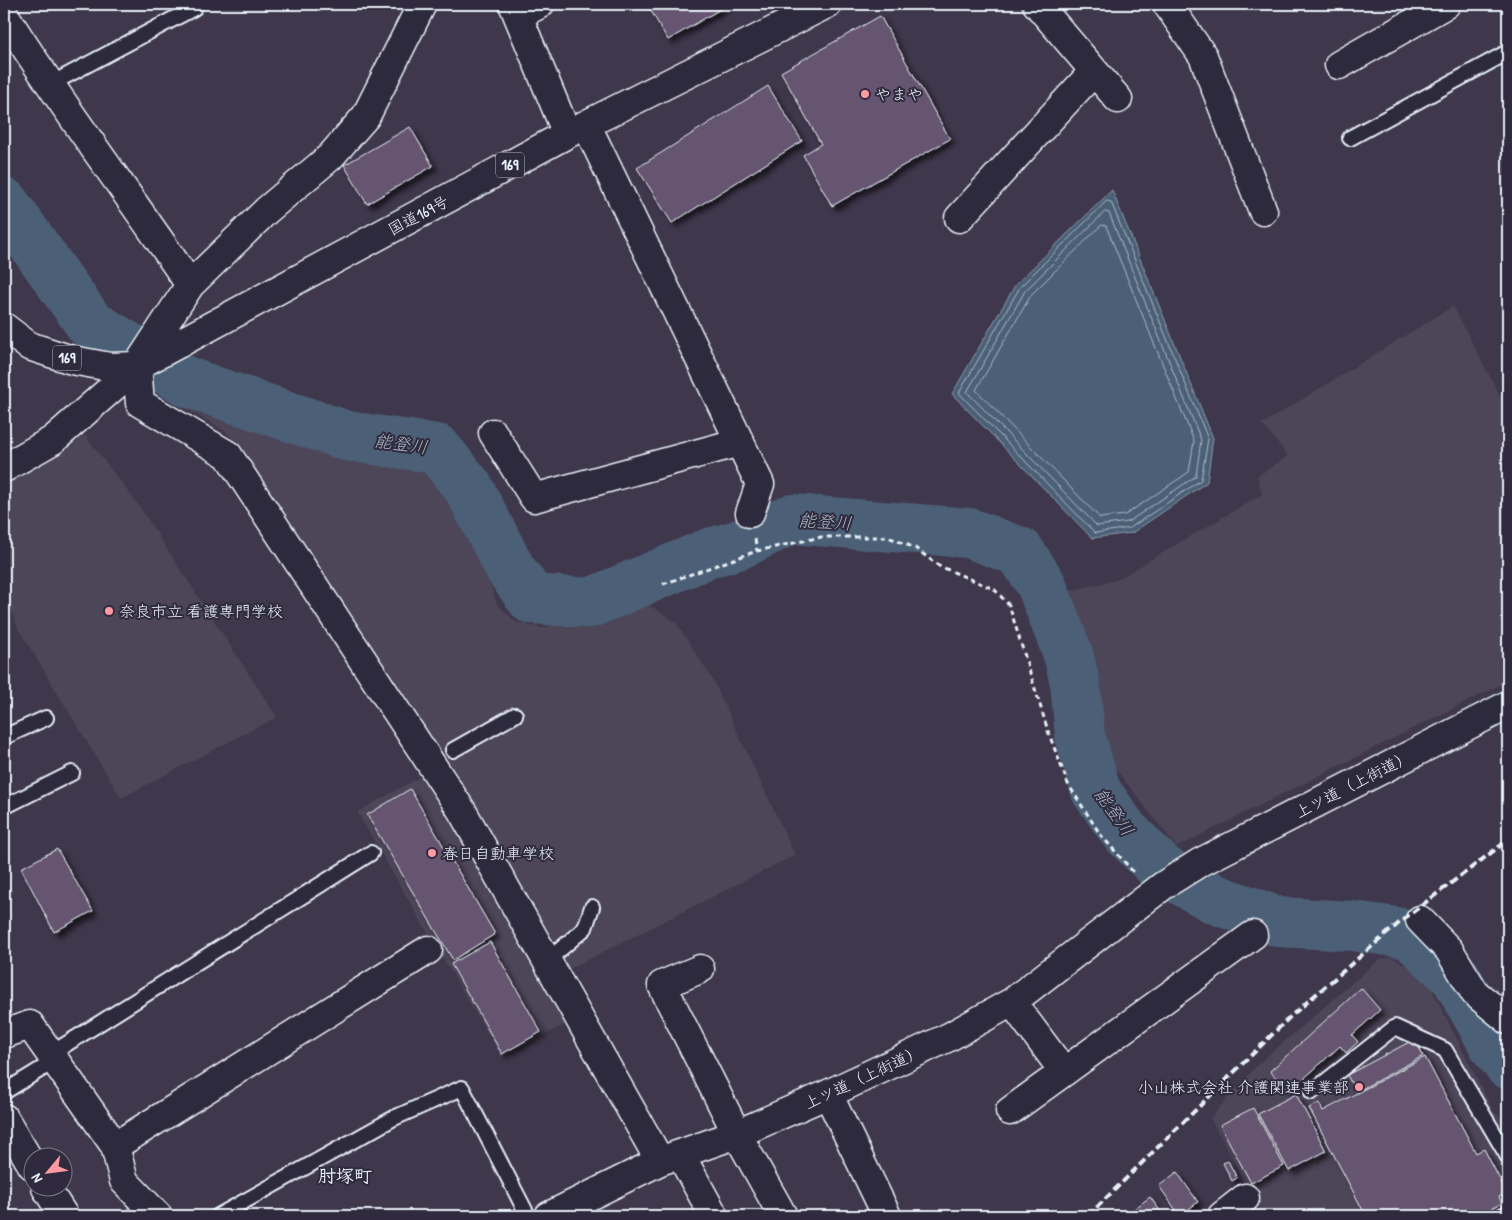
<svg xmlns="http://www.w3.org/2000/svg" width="1512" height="1220" viewBox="0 0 1512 1220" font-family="'Patrick Hand','Klee One',sans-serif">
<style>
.built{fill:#4d4459}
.water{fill:#4c6177;stroke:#8a9bab}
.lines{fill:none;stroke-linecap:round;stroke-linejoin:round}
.shore{stroke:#aab7c4;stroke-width:1}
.river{stroke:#4c6177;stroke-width:50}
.building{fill:#65556f;stroke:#e8f1f8;filter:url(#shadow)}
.lane-casing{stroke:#e8f1f8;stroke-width:18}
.street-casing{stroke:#e8f1f8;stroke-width:31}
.secondary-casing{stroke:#e8f1f8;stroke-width:31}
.highway-casing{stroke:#e8f1f8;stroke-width:31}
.path{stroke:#e8f1f8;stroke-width:3;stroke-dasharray:5 4;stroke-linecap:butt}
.lane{stroke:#2f2a3d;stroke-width:14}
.street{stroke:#2f2a3d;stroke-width:28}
.secondary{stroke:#2f2a3d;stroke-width:28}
.highway{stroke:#2f2a3d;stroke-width:28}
.rail{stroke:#e8f1f8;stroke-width:4;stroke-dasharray:8 4;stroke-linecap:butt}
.poi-dot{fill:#ff9aa2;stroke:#2f2a3d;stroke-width:2}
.labels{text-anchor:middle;stroke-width:4;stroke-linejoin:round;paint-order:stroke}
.shield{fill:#2f2a3d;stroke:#b0b5c0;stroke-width:1}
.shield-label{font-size:15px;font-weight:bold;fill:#e8f1f8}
.poi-label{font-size:16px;fill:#e8f1f8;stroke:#2f2a3d;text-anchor:start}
.street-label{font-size:16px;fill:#e8f1f8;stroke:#2f2a3d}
.water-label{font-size:18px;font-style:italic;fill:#aab7c4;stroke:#2f2a3d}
.neighbourhood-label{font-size:18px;font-weight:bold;fill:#e8f1f8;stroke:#2f2a3d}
</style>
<defs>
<filter id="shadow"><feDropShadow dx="4.5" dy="4.5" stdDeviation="2.5" flood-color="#0009"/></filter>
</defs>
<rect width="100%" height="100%" fill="#3f374c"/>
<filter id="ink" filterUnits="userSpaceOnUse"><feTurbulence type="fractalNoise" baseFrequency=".02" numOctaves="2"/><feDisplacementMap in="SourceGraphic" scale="10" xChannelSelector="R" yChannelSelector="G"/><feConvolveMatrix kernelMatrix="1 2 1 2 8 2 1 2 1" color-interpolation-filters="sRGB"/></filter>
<g filter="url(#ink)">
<path class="built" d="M1453 306 1508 411V681L1177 847 1099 748 1068 591 1116 580 1262 494 1257 476 1288 456 1262 424Z
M174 379 339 439 353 453 426 459 455 488 476 540 497 604 516 622 543 628 638 598 676 622 713 680 795 855 546 981 570 1022 501 1057 357 812 443 764 227 432 154 391Z
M85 435 139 506 277 717 121 798 18 628 4 593V487Z
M1392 957 1425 976 1494 1112 1508 1122V1216H1264L1210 1118 1259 1063 1380 959Z"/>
<path class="water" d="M1112 190 1213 438 1207 482 1132 533 1092 538 952 394 1016 284Z"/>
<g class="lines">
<path class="shore" d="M1107 201 1111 202 1208 439 1201 480 1130 528 1095 533 959 393 1020 287Z
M1105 212 1109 213 1201 440 1196 476 1128 522 1097 526 967 392 1025 291Z
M1102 225 1106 226 1194 441 1189 472 1125 515 1100 518 976 390 1031 295Z"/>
<path class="river" d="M4 203 90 324 187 382 347 436 437 449 468 487 511 570 532 599 590 603 709 553 738 545 792 519 969 533 1020 552 1041 584 1068 654 1075 683 1080 736 1096 791 1124 831 1163 870 1215 899 1279 922 1353 926 1410 934 1456 977 1494 1045 1508 1064"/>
</g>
<path class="building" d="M647 4H729L668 40Z
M880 16 950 139 832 206 803 155 821 144 781 72Z
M768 86 802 141 672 223 637 168Z
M410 127 433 166 367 204 344 165Z
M410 789 495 934 453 960 367 815Z
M57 849 93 911 54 932 21 868Z
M490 942 541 1032 502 1054 451 964Z
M1361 988 1380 1010 1352 1035 1358 1042 1346 1053 1340 1046 1289 1092 1270 1071Z
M1415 1039 1423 1056 1356 1092 1347 1075Z
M1425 1057 1476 1153 1484 1149 1507 1193 1499 1197 1502 1203 1477 1216H1366L1309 1108 1319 1103 1323 1111Z
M1296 1094 1326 1151 1289 1171 1258 1114Z
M1253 1108 1284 1166 1251 1183 1220 1125Z
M1228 1161 1237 1178 1232 1181 1223 1163Z
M1177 1172 1198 1202 1180 1216 1159 1186Z
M1150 1197 1164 1216H1133L1130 1212Z"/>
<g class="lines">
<defs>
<path id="lane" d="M49 85 194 8
M1350 138 1508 52
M4 737 46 718
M453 750 515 715
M4 807 72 773
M547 961 585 928 592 907
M52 1053 371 853
M4 1092 56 1060
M1312 1092 1395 1027 1445 1050 1508 1157
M218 1216 394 1118 462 1088 528 1216
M1501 1216 1508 1213"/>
<path id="street" d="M422 4 366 116 330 157 267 210 190 285 137 366 140 403 228 455 462 811 660 1161
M513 4 567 134
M1037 4 1118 99
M1167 4 1203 56 1263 211
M4 14C62 107 129 194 190 285
M518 16 540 4
M1339 65 1446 4
M587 126 760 484 750 513
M959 218 1094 71
M493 433 534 498 740 442
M1420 920 1449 950 1475 993 1508 1020
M700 969 662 985 737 1134 783 1216
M1012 1002 1064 1072
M4 1034 30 1025 115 1146 428 950
M828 1094 887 1216
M1010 1111 1253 935
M4 1118 32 1165
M115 1146 124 1181 158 1216
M680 1154 714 1216
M46 1188 64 1216
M549 1216 660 1161 737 1134 828 1094 949 1037 1012 1002 1164 885 1199 863 1508 705
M1222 1216 1245 1198"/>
<path id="secondary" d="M4 468 53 440 137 366"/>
<path id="highway" d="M4 327 29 346 72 360 110 367 137 366 567 134 827 4"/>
</defs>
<use href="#lane" class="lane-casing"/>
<use href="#street" class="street-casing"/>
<use href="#secondary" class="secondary-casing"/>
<use href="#highway" class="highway-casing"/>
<path class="path" d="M755 539 757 551
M663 584 757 551 821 537H888L915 548 939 566 994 589 1009 605 1049 734 1068 784 1100 834 1135 874"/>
<use href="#lane" class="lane"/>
<use href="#street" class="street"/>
<use href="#secondary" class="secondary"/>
<use href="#highway" class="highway"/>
<path class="rail" d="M1088 1216 1292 1015 1405 918 1508 840"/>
</g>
</g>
<g class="poi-dot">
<circle cx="865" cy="94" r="5"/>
<circle cx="109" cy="611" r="5"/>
<circle cx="432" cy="853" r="5"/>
<circle cx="1359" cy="1087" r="5"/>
</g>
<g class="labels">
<g class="shield">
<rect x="496" y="152.5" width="28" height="25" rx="4"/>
<rect x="53" y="345.5" width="28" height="25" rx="4"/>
</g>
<g class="shield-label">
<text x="510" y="170">169</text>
<text x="67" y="363">169</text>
</g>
<g class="poi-label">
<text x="875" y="100">やまや</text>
<text x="119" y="617">奈良市立 看護専門学校</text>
<text x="442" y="859">春日自動車学校</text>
<text x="1349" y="1093" text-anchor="end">小山株式会社 介護関連事業部</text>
</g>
<g class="street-label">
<text transform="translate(418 215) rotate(-28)" y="6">国道169号</text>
<text transform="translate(1353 784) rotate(-27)" y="6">上ツ道（上街道）</text>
<text transform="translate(863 1077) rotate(-25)" y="6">上ツ道（上街道）</text>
</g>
<g class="water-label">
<text transform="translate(401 444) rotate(8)" y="6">能登川</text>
<text transform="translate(825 522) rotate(4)" y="6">能登川</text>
<text transform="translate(1114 812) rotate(55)" y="6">能登川</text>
</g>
<g class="neighbourhood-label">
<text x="345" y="1182">肘塚町</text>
</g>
</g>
<rect width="1512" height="1220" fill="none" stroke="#2f2a3d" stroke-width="20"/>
<rect x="10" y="10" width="1492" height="1200" fill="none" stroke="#e8f1f8" stroke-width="2" filter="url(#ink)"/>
<g transform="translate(48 1172) rotate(241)"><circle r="24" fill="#2f2a3d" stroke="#797a88"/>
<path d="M0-4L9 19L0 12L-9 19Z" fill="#ff9aa2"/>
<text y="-8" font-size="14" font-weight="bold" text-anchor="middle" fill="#e8f1f8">N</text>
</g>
</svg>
